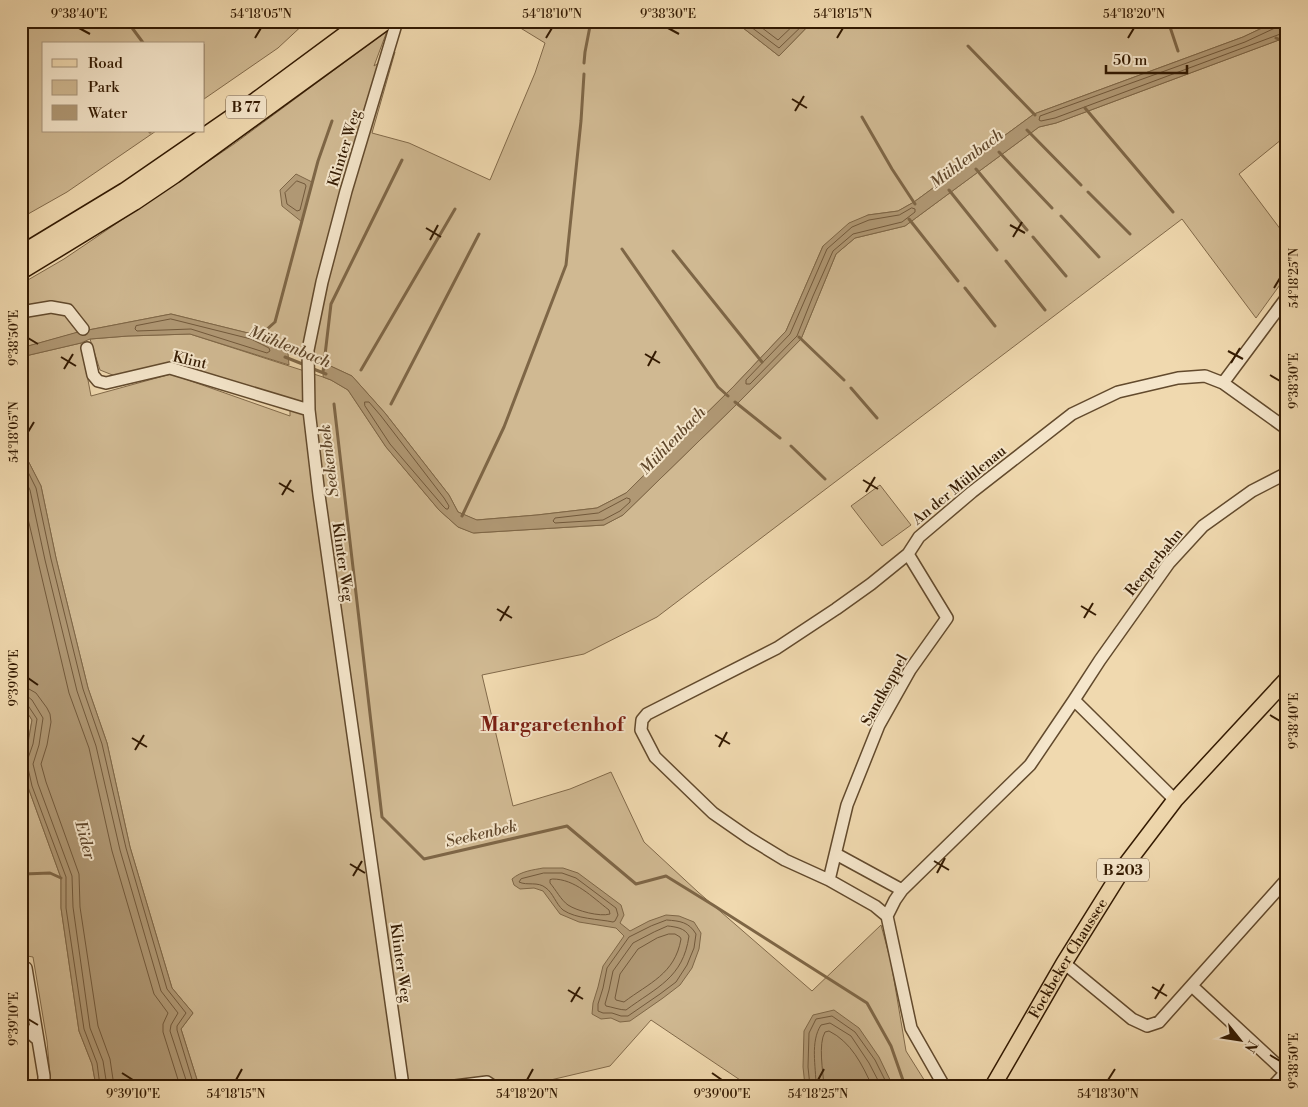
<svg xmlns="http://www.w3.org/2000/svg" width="1308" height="1107" viewBox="0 0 1308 1107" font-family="'Libre Bodoni',serif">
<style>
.green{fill:#d0b992;stroke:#826a4a}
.water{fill:#b09874;stroke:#7e6646}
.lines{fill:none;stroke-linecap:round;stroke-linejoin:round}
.shore{stroke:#72593b;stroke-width:1}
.stream{stroke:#7e6646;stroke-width:3}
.minor-casing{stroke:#624a2d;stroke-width:14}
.major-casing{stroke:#331a02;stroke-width:18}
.highway-casing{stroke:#331a02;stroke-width:19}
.minor{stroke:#f5e6cb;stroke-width:11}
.major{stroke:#f0d9af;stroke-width:15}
.highway{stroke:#f0d9af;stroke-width:16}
.ticks{fill:none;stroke:#331a02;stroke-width:2}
.labels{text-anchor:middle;stroke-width:4;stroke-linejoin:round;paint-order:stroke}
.shield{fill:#f5e6cb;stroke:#6d573e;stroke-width:1}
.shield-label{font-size:14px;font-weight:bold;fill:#331a02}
.street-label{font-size:15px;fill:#331a02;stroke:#f5e6cb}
.water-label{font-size:16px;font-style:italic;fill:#5f462a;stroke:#f5e6cb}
.district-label{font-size:20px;font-weight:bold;fill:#7a1f14;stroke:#f5e6cb}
.neatline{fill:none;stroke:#331a02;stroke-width:2}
.ticks-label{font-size:12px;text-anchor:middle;fill:#331a02}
</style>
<rect width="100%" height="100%" fill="#f0d9af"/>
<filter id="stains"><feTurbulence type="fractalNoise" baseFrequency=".004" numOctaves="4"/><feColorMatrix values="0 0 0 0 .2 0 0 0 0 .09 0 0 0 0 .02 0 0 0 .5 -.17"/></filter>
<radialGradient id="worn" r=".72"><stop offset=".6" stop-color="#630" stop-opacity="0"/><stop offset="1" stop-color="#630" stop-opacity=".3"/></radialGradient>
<path class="green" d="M21 21H307L278 48 204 99V44H44V131H156L67 192 21 218Z
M509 21H737L738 24 779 56 813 21H1277L1243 37 1034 114 914 202 898 211 868 215 823 246 786 331 734 386 626 493 597 508 537 515 476 520 458 512 449 495 385 413 352 376 324 363 288 353 252 334 171 314 83 331 21 348V284L64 259 234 144 387 31 374 66 395 52 372 133 409 143 490 180 535 73 545 43Z
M1287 37V135L1239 174 1287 238V275L1256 318 1182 219 657 617 584 654 482 675 513 806 570 789 611 772 644 842 698 892 812 991 881 925 891 962 906 1051 928 1086H749L651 1020 610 1066 525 1086H199L181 1029 193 1013 172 988 130 847 107 743 88 688 56 558 41 486 21 447V357L81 343 91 396 171 374 290 416V399L171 364 115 376 100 370 90 339 128 336 190 334 323 377 331 380 348 390 386 447 439 510 458 527 474 533 604 525 623 515 737 404 801 339 836 254 855 238 905 226 1039 127 1056 123Z
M880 485 911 525 882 546 851 506Z
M21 696 23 698V706L32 720 28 743 22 763 28 787 61 878V908L79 1031 92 1064 96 1086H51L47 1041 33 957 21 955Z"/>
<path class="water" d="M737 21H813L779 56 738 24Z
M1277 21H1287V37L1056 123 1039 127 905 226 855 238 836 254 801 339 737 404 623 515 604 525 473 533 458 527 439 510 386 447 348 390 331 380 323 377 324 363 352 376 385 413 449 495 458 512 477 520 537 515 597 508 626 493 734 386 786 331 823 246 849 223 868 215 898 211 914 202 1034 114 1243 37Z
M296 174 312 182 302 222 282 206 280 190Z
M171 314 252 334 288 353 289 365 190 334 128 336 90 339 81 343 21 357V348L78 332Z
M21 447 41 486 56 558 88 688 107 743 130 847 172 988 193 1013 181 1029 199 1086H96L92 1064 79 1031 61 908V878L28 787 22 763 28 743 32 720 23 706V698L21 696Z
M543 868H563L578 873 621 905 624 915 620 923 630 931 649 921 666 915 679 916 694 922 701 933 699 949 692 968 680 985 663 998 630 1021 620 1022 611 1018 601 1019 592 1014 593 1003 598 987 603 966 624 936 616 928 579 922 560 914 543 891 534 888 520 889 514 885 512 879C521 871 533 870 543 868Z
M834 1010 859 1028 879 1057 893 1086H805L803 1067 804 1031 813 1015Z"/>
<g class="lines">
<path class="shore" d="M743 21 779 48 807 21
M753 21 778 40 798 21
M1278 21 1277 25 1275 28 1245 42 1040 116 1039 120 1041 121 1055 118 1283 33H1287
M297 181 305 184 306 186 300 210 297 211 287 204 285 193Z
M912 208 915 209V212L902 222 853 234 833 251 813 296 797 336 750 384H746V380L790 334 827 249 852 227 869 220 899 215Z
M171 319 251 339 269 348 270 351 267 353 191 329 137 331 135 329 136 326Z
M365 402H369L381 416 444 498 449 506 448 509H446L443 506 390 444 365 406Z
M21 458 36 488 51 559 83 689 102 744 126 848 167 989 186 1013 177 1026V1030L194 1086
M21 472 30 490 45 560 77 691 96 746 120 850 161 991 178 1013 171 1025 170 1031 188 1086
M21 489 69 693 89 748 112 851 154 994 168 1013 163 1024V1032L180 1086
M627 498 630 499V502L620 511 603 520 555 523 553 521 555 518 598 513Z
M21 688 29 689 36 693 47 708 50 714 51 722 47 745 41 764 46 782 79 874 80 907 98 1026 110 1059 114 1086
M21 696H27L32 700 43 718 39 745 33 764 38 784 72 876 73 907 90 1028 103 1061 107 1086
M21 702 27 704 37 719 33 744 26 764 28 768 32 786 66 877V908L84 1029 97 1063 100 1086
M544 873H562L576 878 616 908 618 915 615 921 613 922C599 919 576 919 563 910 556 904 553 893 546 888 538 881 527 886 519 882L521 879Z
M553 879C575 879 592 897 609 910L610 914C600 917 577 911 568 905 561 900 556 890 550 883V880Z
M667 920C680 921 689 922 696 934L694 948 687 965 676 982 660 994 628 1016H621L612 1013H603L598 1011V1004L603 988 607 968 629 937 651 926Z
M668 926C676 927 685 928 689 936 683 978 657 987 626 1010 620 1010 612 1007 606 1006L605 1004 609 990 613 971 633 943 654 932Z
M669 934H675L680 937 681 939C675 974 649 983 624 1002L616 1000 615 998 620 974 638 949 657 938Z
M810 1086 808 1067 809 1033 816 1019 832 1016 855 1032 875 1060 888 1086
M816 1086C816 1066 810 1042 821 1025L830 1023 851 1036 869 1063 881 1086
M824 1086C823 1071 818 1044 825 1032L829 1031C851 1042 862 1064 872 1086"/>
<path class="stream" d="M127 21 144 44
M1168 21 1178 51
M1276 38 1287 43
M968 46 1035 115
M584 63 585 52 591 21
M1085 108 1173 212
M862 117 892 169 915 204
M1027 130 1081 185
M149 131 150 132
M999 152 1052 208
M976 169 1027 230
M949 190 997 250
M1088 192 1130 234
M1061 216 1099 257
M909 219 958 281
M1033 237 1066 276
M622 249 718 387 728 396
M673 251 762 362
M1006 261 1045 310
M965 288 995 326
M799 337 844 380
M256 339 275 322 318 161 332 121
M285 357 305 365
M311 368 326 374
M361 370 455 209
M323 372 331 304 402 160
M851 388 877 418
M735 402 780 438
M334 404 382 817 424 859 567 826 636 884 666 876 713 905 867 1003 891 1046 905 1086
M391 404 479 234
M791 446 825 479
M462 516 504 427 566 265 581 121 584 74
M24 874 50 873 61 878"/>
<defs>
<path id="minor" d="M397 21 346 191 322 282 308 350 309 410 319 495 403 1086
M21 312 51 307 68 310 83 329
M87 348 93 375 98 381 106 383 170 368 309 410
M1223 383 1287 297
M908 554 947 618 910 670 879 725 847 805 829 880 875 906 887 916 911 1028 944 1086
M1074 700 1175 800
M836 854 902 890
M829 880 785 860 749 838 713 813 655 757 641 730 642 720 647 714 777 648 836 609 871 584 908 554 919 537 972 492 1072 414 1118 392 1178 378 1205 376 1223 383 1287 429
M887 916 895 900 902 890 1030 765 1074 700 1100 660 1169 563 1203 526 1252 491 1287 473
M1064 963 1132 1019 1147 1026 1159 1022 1287 879
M21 968H26L44 1076V1086
M1192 986 1286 1073
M21 1025 38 1040
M455 1086 487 1082 493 1086
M1273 1086 1287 1071"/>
<g id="major">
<path id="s1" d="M993 1086 1064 963 1124 867 1175 800 1287 679"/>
</g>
<path id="highway" d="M21 254 125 191 257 100 364 21
M21 271 134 202 174 175 386 21"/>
</defs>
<use href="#minor" class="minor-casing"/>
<use href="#major" class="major-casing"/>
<use href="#highway" class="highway-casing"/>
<use href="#minor" class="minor"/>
<use href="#major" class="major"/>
<use href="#highway" class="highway"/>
</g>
<path class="ticks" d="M79 28 90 34M668 28 679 34M255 38 261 28M546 38 552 28M837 38 843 28M1128 38 1134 28M792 99 807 108M795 111 804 96M1010 225 1025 233M426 228 441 237M1013 237 1022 222M430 240 438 225M1274 288 1280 278M28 338 38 344M1228 351 1243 359M645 354 660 363M61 357 76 366M1231 363 1240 348M648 366 656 351M64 369 73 354M1270 375 1280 381M28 432 34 422M863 480 878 489M279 483 294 492M866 492 875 477M282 495 291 480M1081 606 1096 615M497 609 512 618M1084 618 1093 603M500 621 509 606M28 678 38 685M1270 715 1280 721M715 735 730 744M132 738 147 747M719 747 727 732M135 750 144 735M934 861 949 870M350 864 365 873M937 873 945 858M353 876 362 861M1152 987 1167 996M568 990 583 999M1155 999 1164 984M571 1002 580 987M28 1019 38 1025M1270 1055 1280 1061M122 1073 133 1080M712 1073 722 1080M236 1080 242 1069M527 1080 533 1069M818 1080 824 1069M1108 1080 1115 1069"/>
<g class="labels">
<g class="shield">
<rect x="226" y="95.5" width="40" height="23" rx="4"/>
<rect x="1097" y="858.5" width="52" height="23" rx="4"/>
</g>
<g class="shield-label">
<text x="246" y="112">B 77</text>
<text x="1123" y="875">B 203</text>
</g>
<g class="street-label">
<text transform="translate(344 148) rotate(-73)" y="5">Klinter Weg</text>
<text transform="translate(190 360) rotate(13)" y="5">Klint</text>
<text transform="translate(959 485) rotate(-39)" y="5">An der Mühlenau</text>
<text transform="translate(343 562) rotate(82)" y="5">Klinter Weg</text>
<text transform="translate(1154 562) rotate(-51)" y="5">Reeperbahn</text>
<text transform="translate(884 690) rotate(-61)" y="5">Sandkoppel</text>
<text dy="5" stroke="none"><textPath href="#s1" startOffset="148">Fockbeker Chaussee</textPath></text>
<text transform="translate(401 963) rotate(82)" y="5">Klinter Weg</text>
</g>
<g class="water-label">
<text transform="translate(966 158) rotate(-37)" y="6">Mühlenbach</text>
<text transform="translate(290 346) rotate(22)" y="6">Mühlenbach</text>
<text transform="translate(672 440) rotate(-46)" y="6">Mühlenbach</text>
<text transform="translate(328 461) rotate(-97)" y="6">Seekenbek</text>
<text transform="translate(481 833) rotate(-13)" y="6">Seekenbek</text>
<text transform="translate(86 840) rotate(75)" y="6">Eider</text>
</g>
<g class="district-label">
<text x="552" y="731">Margaretenhof</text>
</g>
</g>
<rect width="1308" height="1107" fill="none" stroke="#f0d9af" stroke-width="55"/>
<rect x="42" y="42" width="162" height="90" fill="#f5e6cb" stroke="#a7947b"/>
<rect x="52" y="59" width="25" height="8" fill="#f0d9af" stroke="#a7947b"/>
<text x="88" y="68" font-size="15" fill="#331a02">Road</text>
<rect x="52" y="80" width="25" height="15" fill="#d0b992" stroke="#a7947b"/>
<text x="88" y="92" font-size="15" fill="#331a02">Park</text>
<rect x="52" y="105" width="25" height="15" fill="#b09874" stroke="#a7947b"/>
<text x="88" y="118" font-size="15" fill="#331a02">Water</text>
<g transform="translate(1240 1040) rotate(120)" stroke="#f5e6cb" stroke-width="4" paint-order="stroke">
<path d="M0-4L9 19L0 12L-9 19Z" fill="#331a02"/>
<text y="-8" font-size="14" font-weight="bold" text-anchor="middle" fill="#331a02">N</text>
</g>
<path d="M1106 65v8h81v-8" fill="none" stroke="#331a02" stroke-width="2.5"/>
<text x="1113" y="65" font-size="15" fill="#331a02" stroke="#f5e6cb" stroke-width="4" paint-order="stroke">50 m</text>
<rect x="28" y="28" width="1252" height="1052" class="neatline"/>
<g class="ticks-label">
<text x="79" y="18">9°38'40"E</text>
<text x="261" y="18">54°18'05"N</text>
<text x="552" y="18">54°18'10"N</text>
<text x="668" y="18">9°38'30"E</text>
<text x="843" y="18">54°18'15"N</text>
<text x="1134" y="18">54°18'20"N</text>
<text transform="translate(1294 278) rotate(-90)" y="4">54°18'25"N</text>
<text transform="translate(14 338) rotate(-90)" y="4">9°38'50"E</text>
<text transform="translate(1294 381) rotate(-90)" y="4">9°38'30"E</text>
<text transform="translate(14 432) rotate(-90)" y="4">54°18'05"N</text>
<text transform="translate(14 678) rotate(-90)" y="4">9°39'00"E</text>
<text transform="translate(1294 721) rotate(-90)" y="4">9°38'40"E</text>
<text transform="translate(14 1019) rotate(-90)" y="4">9°39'10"E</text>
<text transform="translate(1294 1061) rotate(-90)" y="4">9°38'50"E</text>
<text x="133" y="1098">9°39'10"E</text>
<text x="236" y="1098">54°18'15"N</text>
<text x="527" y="1098">54°18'20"N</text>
<text x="722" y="1098">9°39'00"E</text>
<text x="818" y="1098">54°18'25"N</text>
<text x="1108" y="1098">54°18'30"N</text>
</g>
<rect width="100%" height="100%" filter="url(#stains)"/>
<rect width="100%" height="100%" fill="url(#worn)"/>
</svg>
